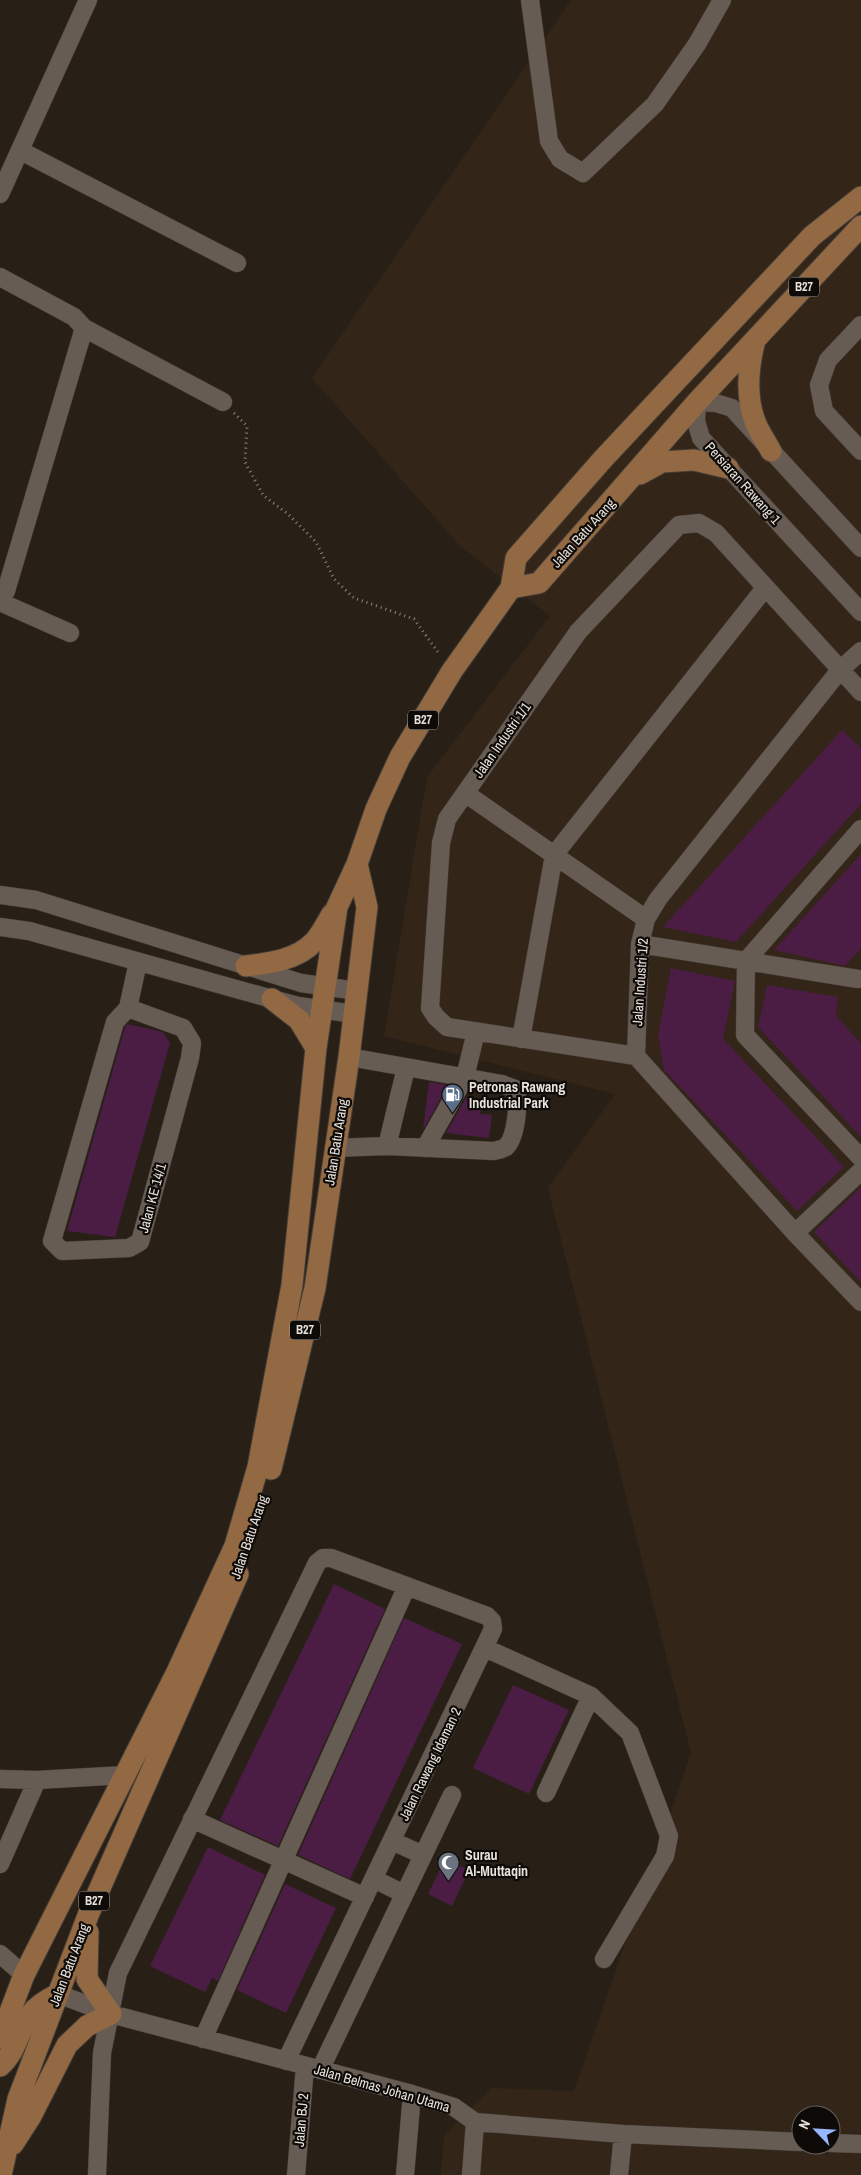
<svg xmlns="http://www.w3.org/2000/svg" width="861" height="2175" viewBox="0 0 861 2175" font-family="'Archivo Narrow',sans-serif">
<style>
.built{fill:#332518;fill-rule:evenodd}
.building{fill:#4b1d45}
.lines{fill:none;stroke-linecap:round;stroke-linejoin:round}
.minor-casing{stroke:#443d38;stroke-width:19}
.major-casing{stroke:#443d38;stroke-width:23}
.path{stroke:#8e8780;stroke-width:3;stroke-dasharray:1 4;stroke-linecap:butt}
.minor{stroke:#675c53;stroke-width:18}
.major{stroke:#926942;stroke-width:21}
.labels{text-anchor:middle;stroke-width:4.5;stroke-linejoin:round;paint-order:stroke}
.shield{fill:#0e0a07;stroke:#a6a09b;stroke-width:1}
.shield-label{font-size:12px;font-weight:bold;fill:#e7e1db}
.street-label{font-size:14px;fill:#e7e1db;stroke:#0e0a07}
.poi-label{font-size:14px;font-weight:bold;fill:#e7e1db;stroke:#0e0a07;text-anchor:start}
</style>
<rect width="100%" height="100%" fill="#282017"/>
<path class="built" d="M571 0H861V2175H441L444 2136 491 2088 574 2091 691 1753 548 1188 615 1094 384 1036 427 777 550 616 460 546 312 378ZM801 2115H831V2145H801Z"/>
<path class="building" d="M842 730 861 748V804L736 942 663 927Z
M861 854V949L845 966 774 950Z
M671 968 735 981 723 1039 844 1167 797 1211 664 1070 658 1035Z
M767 985 838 997 836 1016 861 1043V1137L758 1027Z
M127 1024 163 1032 170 1043 115 1237 67 1231 125 1027Z
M429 1082 448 1085 423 1130Z
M466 1098 482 1100 480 1114 492 1115 489 1138 446 1133Z
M861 1187V1282L814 1232Z
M334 1584 385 1609 278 1846 220 1820Z
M404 1618 462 1644 350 1879 298 1855Z
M513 1685 569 1710 529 1794 473 1768Z
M208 1847 265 1875 218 1981 212 1978 205 1992 150 1966Z
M445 1859 469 1870 452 1906 428 1894Z
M285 1884 336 1908 286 2013 237 1990Z"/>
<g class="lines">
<defs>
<path id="minor" d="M530 0 549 141 560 159 583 173 655 104 697 44 722 0
M21 151 237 263
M0 194 88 0
M0 277 74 317 84 328 223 402
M861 325 828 360 819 385 824 411 861 451
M861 548 732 408 716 403 697 402 696 421 701 438 861 612
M0 597 6 591 84 328
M0 602 70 633
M861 651 840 670 658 899 646 919 640 944 636 1056 795 1233 861 1302
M465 793 646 919
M861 829 746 961 745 1035 861 1158
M0 895 36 900 301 983 357 991
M0 927 29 931 272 999 298 1006 354 1014
M640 944 858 979
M128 1008 183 1028 192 1043 190 1058 140 1242 129 1248 62 1251 52 1241 115 1022 128 1008 138 962
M521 1039 554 855 765 588
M636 1056 447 1027 436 1017 430 1008 441 843 447 819 578 632 679 525 699 523 716 533 861 692
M387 1146 406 1068
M334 1148 387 1146 494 1151C498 1150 503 1149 506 1147 516 1138 520 1100 515 1089L502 1084 349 1057
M425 1148 465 1077 476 1032
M795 1233 861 1171
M485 1648 591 1696 630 1733 669 1836 665 1856 604 1959
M0 1779 37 1780
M546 1793 591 1696
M192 1819 365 1897
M392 1841 423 1855
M0 1864 37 1780 125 1775
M374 1879 404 1894
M0 1954 24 1975
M58 1994 111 2014 412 2094 454 2107 475 2122 623 2134 801 2142
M203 2039 407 1586
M320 2070 452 1795
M831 2143 861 2144
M97 2175 102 2053 118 1973 317 1563 323 1558H331L487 1616 492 1621 493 1629 286 2061
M296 2175 305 2066
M405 2175 412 2094
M471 2175 475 2122
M619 2175 623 2134"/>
<path id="major" d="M755 340C748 367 745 397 756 424 760 433 766 442 771 451
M640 474 662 462 694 460 728 468
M511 588 516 558 603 459 812 236 861 197
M246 966C271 963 297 960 315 941 322 933 327 922 332 914
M272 999 299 1020 316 1048
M271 1469 315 1288 349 1057 367 907 357 864
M0 2038 24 1975 177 1672 235 1546 258 1467 292 1285 316 1048 337 907 357 864 376 809 400 757 452 671 511 588 539 583 697 402 861 226
M0 2066C16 2052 18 2032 30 2015 37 2005 48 1999 58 1994
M13 2144 31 2116 67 2045 87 2026 111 2014 87 1979 88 1932
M1 2175 18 2099 89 1913 238 1574"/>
</defs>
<use href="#minor" class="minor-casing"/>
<use href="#major" class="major-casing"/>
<path class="path" d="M234 413 247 426 245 462 263 495 289 515 316 542 334 579 354 598 414 619 440 655"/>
<use href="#minor" class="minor"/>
<use href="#major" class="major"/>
</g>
<defs>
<symbol id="fuel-pin" viewBox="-11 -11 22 30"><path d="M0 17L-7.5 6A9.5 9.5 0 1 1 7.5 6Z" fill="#5c6f8a" stroke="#0e0a07"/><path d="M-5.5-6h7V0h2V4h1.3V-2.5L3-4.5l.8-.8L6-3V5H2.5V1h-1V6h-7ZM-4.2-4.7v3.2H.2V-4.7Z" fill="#fff"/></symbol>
<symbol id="mosque-pin" viewBox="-11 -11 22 30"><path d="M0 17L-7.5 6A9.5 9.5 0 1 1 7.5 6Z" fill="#6b7280" stroke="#0e0a07"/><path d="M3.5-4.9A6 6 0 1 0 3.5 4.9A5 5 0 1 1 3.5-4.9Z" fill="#fff"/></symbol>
</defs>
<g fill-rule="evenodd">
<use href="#fuel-pin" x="440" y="1082" width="25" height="34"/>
<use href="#mosque-pin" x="436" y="1850" width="25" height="34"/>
</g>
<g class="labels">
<g class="shield">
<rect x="789" y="277.5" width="30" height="19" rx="4"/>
<rect x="408" y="710.5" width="30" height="19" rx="4"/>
<rect x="290" y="1320.5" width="30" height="19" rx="4"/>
<rect x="79" y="1891.5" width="30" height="19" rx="4"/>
</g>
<g class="shield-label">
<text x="804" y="291">B27</text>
<text x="423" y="724">B27</text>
<text x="305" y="1334">B27</text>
<text x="94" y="1905">B27</text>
</g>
<g class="street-label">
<text transform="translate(743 483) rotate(48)" y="5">Persiaran Rawang 1</text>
<text transform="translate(583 533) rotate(-48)" y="5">Jalan Batu Arang</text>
<text transform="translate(502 740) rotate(-55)" y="5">Jalan Industri 1/1</text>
<text transform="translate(640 982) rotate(-86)" y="5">Jalan Industri 1/2</text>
<text transform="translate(336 1142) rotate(-81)" y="5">Jalan Batu Arang</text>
<text transform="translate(152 1198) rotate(-75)" y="5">Jalan KE 14/1</text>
<text transform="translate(249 1537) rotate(-71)" y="5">Jalan Batu Arang</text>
<text transform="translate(430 1764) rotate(-64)" y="5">Jalan Rawang Idaman 2</text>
<text transform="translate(69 1965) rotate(-69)" y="5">Jalan Batu Arang</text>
<text transform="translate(382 2088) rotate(16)" y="5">Jalan Belmas Johan Utama</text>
<text transform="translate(301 2120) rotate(-85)" y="5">Jalan BJ 2</text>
</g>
<g class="poi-label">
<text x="469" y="1092">Petronas Rawang<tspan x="469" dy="16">Industrial Park</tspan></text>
<text x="465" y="1860">Surau<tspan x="465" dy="16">Al-Muttaqin</tspan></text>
</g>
</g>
<g transform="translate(816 2130) rotate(295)"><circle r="24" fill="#0e0a07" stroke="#65605c"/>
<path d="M0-4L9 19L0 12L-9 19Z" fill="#96b6fd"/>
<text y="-8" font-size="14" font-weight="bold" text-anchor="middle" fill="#e7e1db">N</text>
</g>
</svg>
